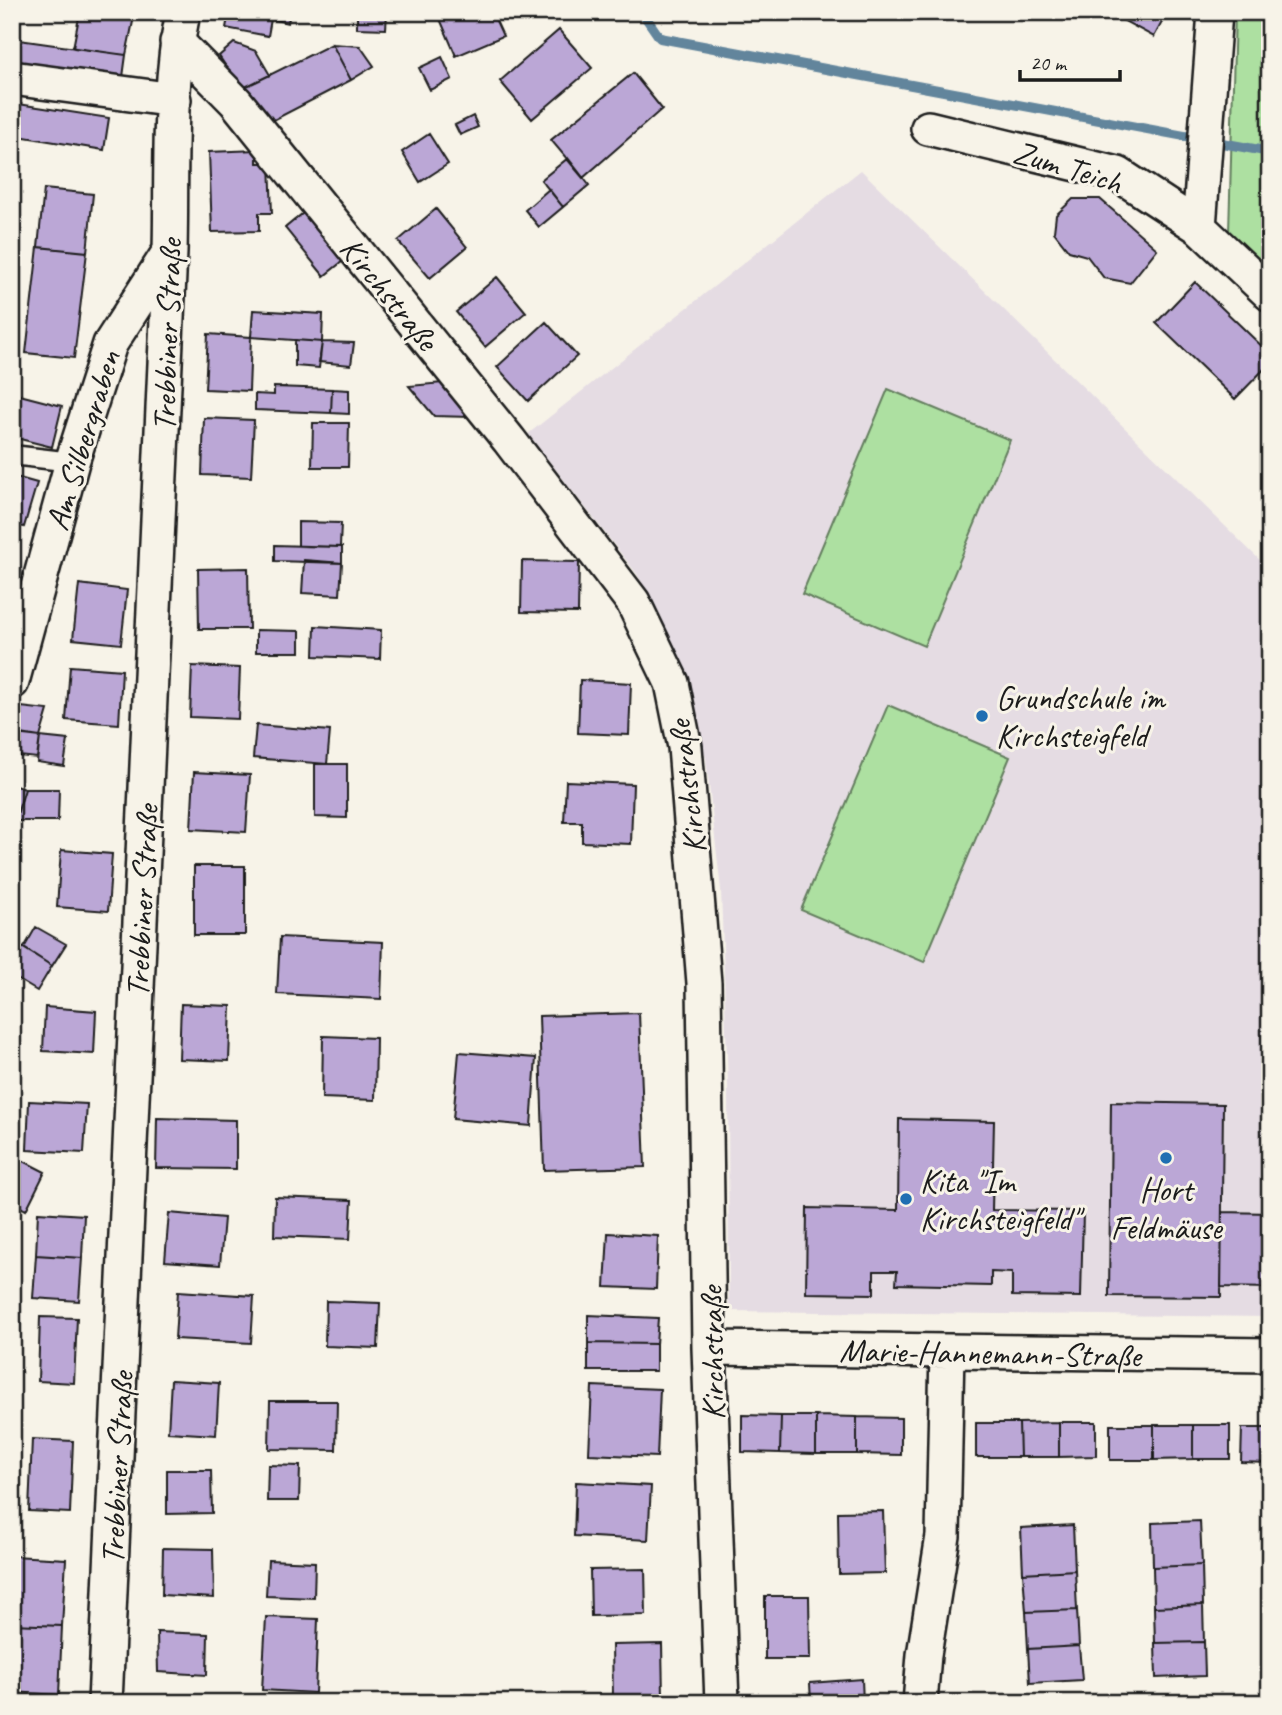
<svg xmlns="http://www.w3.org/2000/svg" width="1282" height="1715" viewBox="0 0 1282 1715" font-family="Caveat,sans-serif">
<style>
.built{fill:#e5dce3}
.green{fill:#ade0a1;stroke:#647e5e;stroke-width:2}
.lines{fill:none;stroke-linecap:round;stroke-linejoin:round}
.stream{stroke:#62859c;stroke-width:10}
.building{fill:#bba7d6;stroke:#1c1c1c;stroke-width:2}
.lane-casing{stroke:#1c1c1c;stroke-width:23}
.street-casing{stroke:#1c1c1c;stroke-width:38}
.lane{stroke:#f7f3e8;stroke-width:18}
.street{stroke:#f7f3e8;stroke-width:33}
.poi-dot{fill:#1f6fb2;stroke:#f7f3e8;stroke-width:2.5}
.labels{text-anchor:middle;stroke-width:6;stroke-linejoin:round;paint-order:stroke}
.street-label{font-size:33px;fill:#1c1c1c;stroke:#f7f3e8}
.poi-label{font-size:33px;fill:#1c1c1c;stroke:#f7f3e8;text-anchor:start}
</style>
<rect width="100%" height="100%" fill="#f7f3e8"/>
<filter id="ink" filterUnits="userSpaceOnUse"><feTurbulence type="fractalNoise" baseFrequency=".0143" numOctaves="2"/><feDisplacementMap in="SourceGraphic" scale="14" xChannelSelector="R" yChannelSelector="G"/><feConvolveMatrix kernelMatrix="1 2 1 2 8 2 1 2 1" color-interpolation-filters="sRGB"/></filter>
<g filter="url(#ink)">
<path class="built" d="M861 170 1270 570V1317L729 1311 728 1085 721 890 706 759 683 673 650 598 637 574 528 434Z"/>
<path class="green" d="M1235 12H1270V271L1229 233Z
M888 389 1010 440 924 646 802 594Z
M888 705 1010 757 924 962 801 910Z"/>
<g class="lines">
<path class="stream" d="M642 12 660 38 1270 152"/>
</g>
<path class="building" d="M80 12H135L126 55 73 48Z
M229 12H290L288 23 271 19 268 36 226 28Z
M357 12H387L386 29 357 28Z
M437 12H492L503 36 456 56Z
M1115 12H1166L1167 13 1154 37 1113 15Z
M559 30 592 68 532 119 500 81Z
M12 39 126 55 123 77 12 61Z
M234 43 256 51 270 75 241 89 219 56Z
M332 44 351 80 264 125 241 89Z
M332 44 360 46 374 66 351 80Z
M442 57 452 79 430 90 419 68Z
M633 73 662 109 583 178 551 140Z
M12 103 109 118 104 150 12 135Z
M473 116 478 127 460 135 455 125Z
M429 134 448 164 420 182 402 152Z
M257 150V163H270L272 213H259V231L212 232 209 152Z
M568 158 589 185 563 207 541 180Z
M44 189 93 194 87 252 38 247Z
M549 189 563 207 539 227 525 210Z
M1073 199H1100L1157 249 1130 283 1104 278 1087 256 1069 251 1054 232 1056 215Z
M308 209 348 257 324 276 285 228Z
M436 209 467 247 430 278 398 241Z
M38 247 87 252 74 358 26 353Z
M497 277 526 312 485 347 456 312Z
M1195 282 1270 354V363L1235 399 1156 323Z
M253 310 323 314 322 342 251 337Z
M546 322 577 356 528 401 497 367Z
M208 334 251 337 249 391 205 389Z
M295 340 322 342 319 368 295 366Z
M322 342 354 343 351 365 319 362Z
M443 383 470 417 434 416 409 386Z
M274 387 332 389 331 413 255 410V394L274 395Z
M332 389 349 390V414L331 413Z
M12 393 62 406 52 447 12 437Z
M204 418 254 420 251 477 202 475Z
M313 423H349L348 467H312Z
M12 476 37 483 24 527 12 524Z
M298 522 341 523 340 547 298 546Z
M275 545 342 547V563L275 561Z
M304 560 342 563 340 595 302 593Z
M522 561 579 562 578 613 521 612Z
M248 568 249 629H199L198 569Z
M79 584 127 590 121 644 73 639Z
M315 626 381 630 380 659 314 656Z
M256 630 300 631V652H256Z
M70 666 122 670 119 724 66 720Z
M192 666 240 668 238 719 190 717Z
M580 680 631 683 629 735 578 733Z
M21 707 48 710 40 737 14 734Z
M256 725 330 731 327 764 253 758Z
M21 734 40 737 37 758 19 756Z
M40 737 68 740 64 766 37 762Z
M315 764H347V818L315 817Z
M194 772 250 775 246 832 191 829Z
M566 781 633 784 631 844 582 842V822H564Z
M12 785 25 789 12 829Z
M25 789H59L58 821H15Z
M61 850 112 854 108 911 57 907Z
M194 866H245V935H194Z
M36 927 66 944 52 966 24 948Z
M280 937 383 942 381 999 277 994Z
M12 941 52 966 37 991 12 976Z
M181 1004 231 1006 229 1061 179 1059Z
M45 1007 96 1011 94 1054 43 1051Z
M639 1013 645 1167 544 1170 539 1016Z
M323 1036 376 1038 375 1100 322 1098Z
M459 1052 536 1058 531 1126 453 1119Z
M29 1101 87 1104 84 1153 27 1150Z
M1111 1102 1223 1104 1221 1297 1109 1296Z
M157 1118 236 1120V1169L156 1168Z
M899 1119 994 1121 992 1210 1083 1211 1081 1297 1012 1296V1273L991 1272V1286L896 1284 897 1271H874V1294L806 1293 807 1208 898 1210Z
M12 1155 45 1172 26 1210 12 1202Z
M275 1197 352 1200 350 1239 274 1236Z
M38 1212 84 1215 82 1258 36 1255Z
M1222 1212 1270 1213V1288L1221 1287Z
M169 1213 224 1218 220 1265 165 1261Z
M608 1233 658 1236 656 1289 605 1287Z
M36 1255 82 1258 79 1301 33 1298Z
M178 1291 254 1296 251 1343 175 1339Z
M326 1301 380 1303 378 1348 325 1346Z
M588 1315 658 1318 656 1344 588 1343Z
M40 1317 77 1318 74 1383 38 1381Z
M588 1343 656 1344V1371H588Z
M171 1380 219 1383 216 1435 168 1432Z
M592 1386 660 1389 657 1457 589 1454Z
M270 1401H337L336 1450 269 1449Z
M742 1415 781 1416 780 1453 742 1452Z
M781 1416H816V1454L780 1453Z
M816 1416 857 1417V1454H816Z
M857 1417 901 1418V1455L857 1454Z
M1059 1422V1457H1020L1019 1423Z
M1059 1422H1096V1456L1059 1457Z
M976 1423H1019L1020 1457H976Z
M1110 1425H1154V1460H1110Z
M1154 1425H1193V1459L1154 1460Z
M1193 1425H1230V1459H1193Z
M1242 1428H1270V1463L1241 1462Z
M32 1439 73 1441 70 1513 29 1511Z
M268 1465 300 1466 299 1501H267Z
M167 1470H211L212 1513 167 1514Z
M576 1482 651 1486 648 1540 574 1536Z
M883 1511 885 1573 839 1574 838 1512Z
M1200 1521 1202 1565 1153 1567 1152 1523Z
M1073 1525 1075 1570 1023 1573 1021 1528Z
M163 1548 213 1549 214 1598 162 1595Z
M13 1556 66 1559 62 1626 12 1624Z
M268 1560 315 1562 314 1598 266 1596Z
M1202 1565 1203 1605 1154 1607 1153 1567Z
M645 1569 646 1615 591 1616 590 1570Z
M1075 1570 1077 1610 1026 1612 1023 1573Z
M765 1596H809L810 1659H765Z
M1203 1605 1204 1642 1155 1643 1154 1607Z
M1077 1610 1079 1646 1028 1649 1026 1612Z
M266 1617 318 1619 315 1693 262 1690Z
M12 1624 62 1626 59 1695 12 1692Z
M157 1632 208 1634 207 1675 158 1672Z
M1204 1642 1205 1676 1156 1678 1155 1643Z
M662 1644 663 1698 613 1699 612 1645Z
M1079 1646 1082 1680 1030 1683 1028 1649Z
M862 1679 863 1703H811L810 1683Z"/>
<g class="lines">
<defs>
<path id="lane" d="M12 455 72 462"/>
<path id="street" d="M1215 12 1199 227 1270 294
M177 42 236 102 509 440 633 602 672 683 685 747 704 983 709 1348 722 1703
M12 78 174 100
M928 128 1118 174 1199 227
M12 682 72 462 110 344 168 254
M709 1348 1270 1355
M105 1703 170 252C172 173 167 90 183 12
M920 1703 924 1655 943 1536 947 1351"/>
</defs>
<use href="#lane" class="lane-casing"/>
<use href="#street" class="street-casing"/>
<use href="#lane" class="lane"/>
<use href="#street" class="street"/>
</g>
</g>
<g class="poi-dot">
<circle cx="982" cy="716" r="7"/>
<circle cx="1166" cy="1158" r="7"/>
<circle cx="906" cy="1199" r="7"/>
</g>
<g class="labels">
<g class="street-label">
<text transform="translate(1068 166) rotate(17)" y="12">Zum Teich</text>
<text transform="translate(390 293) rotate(51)" y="12">Kirchstraße</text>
<text transform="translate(166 335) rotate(-88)" y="12">Trebbiner Straße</text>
<text transform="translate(82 440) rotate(-73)" y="12">Am Silbergraben</text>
<text transform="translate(686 787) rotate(-97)" y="12">Kirchstraße</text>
<text transform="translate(141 901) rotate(-87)" y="12">Trebbiner Straße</text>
<text transform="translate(990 1352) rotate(1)" y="12">Marie-Hannemann-Straße</text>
<text transform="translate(711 1353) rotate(-91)" y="12">Kirchstraße</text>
<text transform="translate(116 1468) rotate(-87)" y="12">Trebbiner Straße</text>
</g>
<g class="poi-label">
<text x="996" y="709">Grundschule im<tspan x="996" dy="38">Kirchsteigfeld</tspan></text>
<text x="920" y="1192">Kita "Im<tspan x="920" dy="38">Kirchsteigfeld"</tspan></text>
<text x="1166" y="1201" text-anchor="middle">Hort<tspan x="1166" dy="38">Feldmäuse</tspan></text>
</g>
</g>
<rect width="1282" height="1715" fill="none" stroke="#f7f3e8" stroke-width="42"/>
<rect x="21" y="21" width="1240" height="1673" fill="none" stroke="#1c1c1c" stroke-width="2.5" filter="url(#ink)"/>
<path d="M1020 70v10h100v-10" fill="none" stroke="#1c1c1c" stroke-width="3.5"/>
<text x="1030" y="70" font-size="21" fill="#1c1c1c" stroke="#f7f3e8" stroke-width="5" paint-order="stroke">20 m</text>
</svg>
